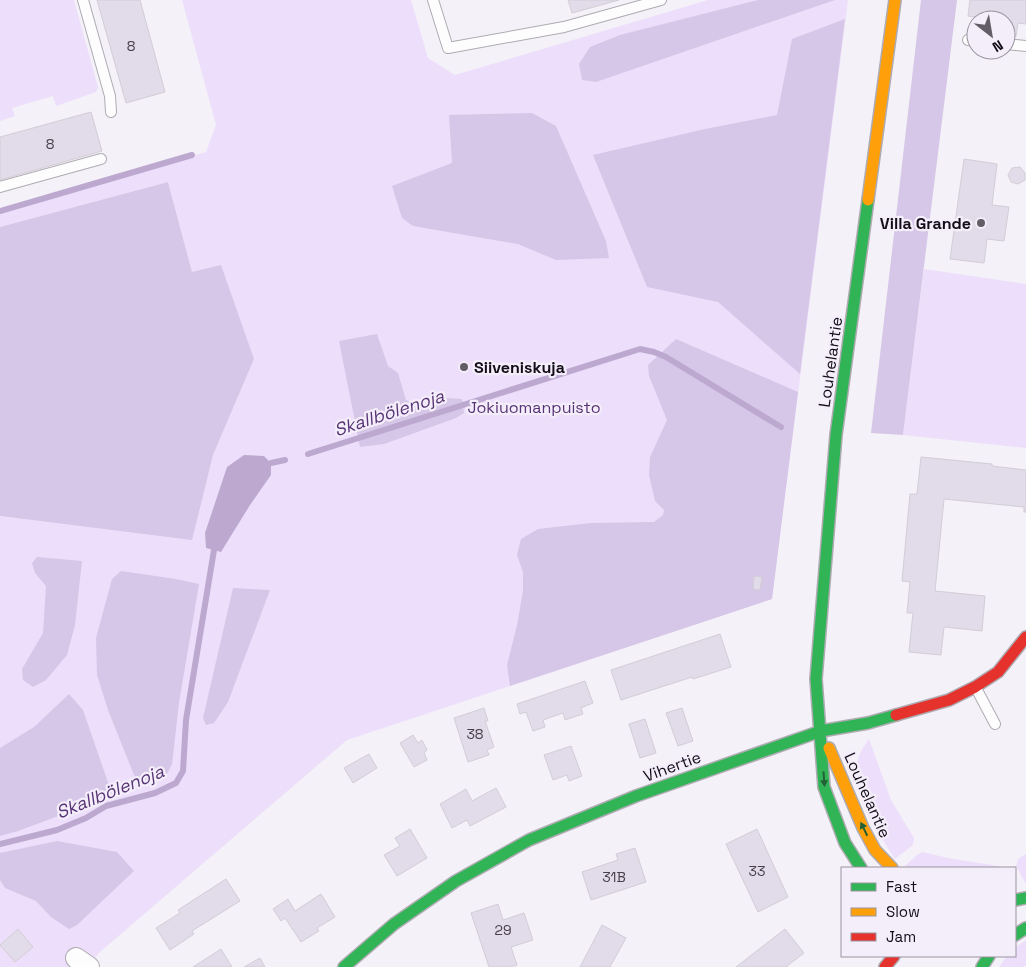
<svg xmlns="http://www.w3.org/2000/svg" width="1026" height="967" viewBox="0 0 1026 967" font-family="'Space Grotesk',sans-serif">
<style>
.green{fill:#eddffb}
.forest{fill:#d6c6e7}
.water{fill:#bda9d0}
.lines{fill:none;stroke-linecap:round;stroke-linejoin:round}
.stream{stroke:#bda9d0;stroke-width:6}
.building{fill:#e2dbe9;stroke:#d2cdd6}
.lane-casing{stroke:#afabb3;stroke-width:12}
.street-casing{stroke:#afabb3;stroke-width:22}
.fast-casing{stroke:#afabb3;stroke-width:14}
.slow-casing{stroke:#afabb3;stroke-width:14}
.jam-casing{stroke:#afabb3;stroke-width:14}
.lane{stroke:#fdfdfe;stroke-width:10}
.street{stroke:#fdfdfe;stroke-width:20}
.fast{stroke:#30b455;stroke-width:11}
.slow{stroke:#ff9f0a;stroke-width:11}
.jam{stroke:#e5322d;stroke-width:11}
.oneway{fill:#226036}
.poi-dot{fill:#625d66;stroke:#f4eefb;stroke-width:2}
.labels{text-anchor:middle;stroke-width:4.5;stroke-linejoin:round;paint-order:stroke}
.number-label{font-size:14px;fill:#47404c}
.poi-label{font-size:16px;font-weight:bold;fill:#130d18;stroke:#f4eefb;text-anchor:end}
.street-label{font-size:16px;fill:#130d18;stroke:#f4eefb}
.park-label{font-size:16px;fill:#583375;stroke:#f4eefb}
.water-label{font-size:18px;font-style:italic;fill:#583475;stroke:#f4eefb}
</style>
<rect width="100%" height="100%" fill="#f4f1f8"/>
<path class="green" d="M0 0H74L98 87 96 92 56 106 53 96 12 108 15 116 0 121Z
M182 0H411L428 58 455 75 708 0H848L772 599 347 740 100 952 86 967H0V516L191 539 213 455 254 359 192 272 168 182 0 227V210L206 152 216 125Z
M924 269 1026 284V448L903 435Z
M869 739 891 800 914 838 913 845 895 859C879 834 851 794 857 763 859 753 864 746 869 739Z
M922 852 948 858 998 866 1001 868H908L905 866 917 855Z
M1026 854V884L1016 866 1018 859Z
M1026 940V965L1023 967H999L1007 956H1015V948Z"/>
<path class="forest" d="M758 0H835L596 82 582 80 579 64 590 47 620 35Z
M921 0H957L903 435 871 433Z
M845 19 800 374 718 302 647 287 593 155 705 129 777 115 792 39Z
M532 113 556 126 606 241 609 258 556 260 518 244 413 226 402 218 392 186 452 163 449 115Z
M168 182 192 272 221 265 254 359 213 455 192 540 0 516V227Z
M377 334 388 366 398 373 406 400 420 406 446 398 462 399 464 413 456 418 384 444 360 447 339 341Z
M676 339 798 392 772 599 510 686 507 665 517 625 523 591V572L517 555 521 539 538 529 591 523 654 522 663 515 664 510 655 501 649 475 650 457 667 420 649 376 648 365Z
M37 557 82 561 75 625 67 655 46 680 33 687 23 680 22 669 43 633 46 586 35 573 32 563Z
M121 571 176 579 199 584 179 703 172 764 167 774 153 783 138 785 108 710 97 675 96 638 112 579Z
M233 588 270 590 228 702 214 723 206 725 203 718Z
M69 694 83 710 112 794 104 799 18 831 0 836V748L34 727Z
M57 841 117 852 134 871 77 925 69 929 51 917 36 901 5 888 0 880V853Z"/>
<path class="water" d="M244 455 264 456 271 463V475L250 505 221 552 206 548 205 533 227 467Z"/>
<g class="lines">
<path class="stream" d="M0 211 192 155
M308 454 640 349 654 352 666 357 781 427
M271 463 285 460
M0 844 57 830 86 818 106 806 155 793 176 783 183 771 186 720 214 550"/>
</g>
<path class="building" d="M97 0H140L165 92 126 103Z
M568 0H619L572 13Z
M970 0H1026V24L1018 23 1016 36 1010 35 1012 22H1006V20H976V31H974L975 17 968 16Z
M91 112 102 151 0 180V137Z
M964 159 997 164 992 205 1009 207 1004 241 987 239 984 263 950 259Z
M1020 167 1025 173V180L1018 184 1011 182 1008 175 1012 168Z
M921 457 992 464V466L1026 470V512H1024V507L944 499 935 591 985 596 982 631 944 627 941 655 909 652 913 613H907L910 582 902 581 910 494H917Z
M754 576 762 577 760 590 753 589Z
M720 634 731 667 693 679 692 677 621 700 611 670Z
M585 681 593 703 581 708 583 714 565 720 563 713 543 720 545 727 533 731 526 712 520 714 517 704Z
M484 708 488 721H485L494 747 487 750 489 755 468 762 454 718Z
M682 708 693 741 678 746 666 713Z
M645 719 656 753 640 758 629 724Z
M413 735 418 743 422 740 427 750 424 753 427 760 414 767 400 743Z
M571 746 582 776 569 781 567 775 553 780 544 755Z
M369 754 377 768 353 783 344 768Z
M496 788 506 807 470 826 467 820 452 828 440 804 466 789 472 801Z
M410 829 427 858 397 876 384 855 400 846 395 838Z
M757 829 788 897 758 912 726 844Z
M635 848 646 882 591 900 582 872 618 860 616 854Z
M226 879 240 901 192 931 194 934 170 950 156 928 180 913 178 910Z
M321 894 335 917 317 928 319 931 301 942 285 918 281 921 273 909 288 899 295 911Z
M498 904 503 920 524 913 533 940 511 947 517 965 510 967H489L471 913Z
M602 925 626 938 610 967H580Z
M18 929 33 947 15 962 0 945Z
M785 929 804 953 786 967H736Z
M221 949 232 967H193Z
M260 958 265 967H244Z"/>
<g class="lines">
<defs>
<path id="lane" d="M83 0 110 96 111 112
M433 0 448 48 564 27 661 0
M968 40 976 41
M1006 44 1026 46
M0 187 101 159
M976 688 995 724"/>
<path id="street" d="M76 958 89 967"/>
<path id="fast" d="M861 868 845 843 824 787 816 679 836 435 868 200
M1015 900 1026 898
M1015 935 1026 928
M344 967 394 924 456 881 529 840 636 796 821 731 868 723 896 715
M982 967 989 956"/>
<path id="slow" d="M868 200 895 0
M829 748 863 828 875 850 892 868"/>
<path id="jam" d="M896 715 949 700 975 687 998 672 1026 637
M885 967 894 956"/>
</defs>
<use href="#lane" class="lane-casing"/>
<use href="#street" class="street-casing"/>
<use href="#fast" class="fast-casing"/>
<use href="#slow" class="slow-casing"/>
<use href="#jam" class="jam-casing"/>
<use href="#lane" class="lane"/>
<use href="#street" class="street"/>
<use href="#fast" class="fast"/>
<use href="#slow" class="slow"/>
<use href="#jam" class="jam"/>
</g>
<defs><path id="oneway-solid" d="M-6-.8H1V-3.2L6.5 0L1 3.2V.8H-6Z" transform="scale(1.25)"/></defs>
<g class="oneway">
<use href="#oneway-solid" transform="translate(824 779) rotate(86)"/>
<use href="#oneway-solid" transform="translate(864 829) rotate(-116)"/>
</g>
<g class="poi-dot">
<circle cx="981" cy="223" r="5"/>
<circle cx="464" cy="367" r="5"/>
</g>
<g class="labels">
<g class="number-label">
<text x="131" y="51">8</text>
<text x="50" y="149">8</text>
<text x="475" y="739">38</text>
<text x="757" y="876">33</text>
<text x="614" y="882">31B</text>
<text x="503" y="935">29</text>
</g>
<g class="poi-label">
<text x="971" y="229">Villa Grande</text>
<text x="474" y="373" text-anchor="start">Siiveniskuja</text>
</g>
<g class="street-label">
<text transform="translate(830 362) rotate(-82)" y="6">Louhelantie</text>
<text transform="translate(672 766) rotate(-20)" y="6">Vihertie</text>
<text transform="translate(868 795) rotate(66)" y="6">Louhelantie</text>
</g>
<g class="park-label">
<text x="534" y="413">Jokiuomanpuisto</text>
</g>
<g class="water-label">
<text transform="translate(389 413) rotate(-18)" y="6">Skallbölenoja</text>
<text transform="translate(110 792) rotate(-22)" y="6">Skallbölenoja</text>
</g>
</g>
<rect x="841" y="867" width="175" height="90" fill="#f4eefb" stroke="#9a94a0"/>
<rect x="851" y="883" width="25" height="8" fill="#30b455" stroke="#9a94a0"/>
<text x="886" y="892" font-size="15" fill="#130d18">Fast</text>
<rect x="851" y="908" width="25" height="8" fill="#ff9f0a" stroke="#9a94a0"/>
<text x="886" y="917" font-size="15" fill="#130d18">Slow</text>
<rect x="851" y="933" width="25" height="8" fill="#e5322d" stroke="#9a94a0"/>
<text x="886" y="942" font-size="15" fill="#130d18">Jam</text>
<g transform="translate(991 35) rotate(149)"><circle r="24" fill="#f4eefb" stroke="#9a94a0"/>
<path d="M0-4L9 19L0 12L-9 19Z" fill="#625d66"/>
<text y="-8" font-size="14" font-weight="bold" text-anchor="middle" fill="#130d18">N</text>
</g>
</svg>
